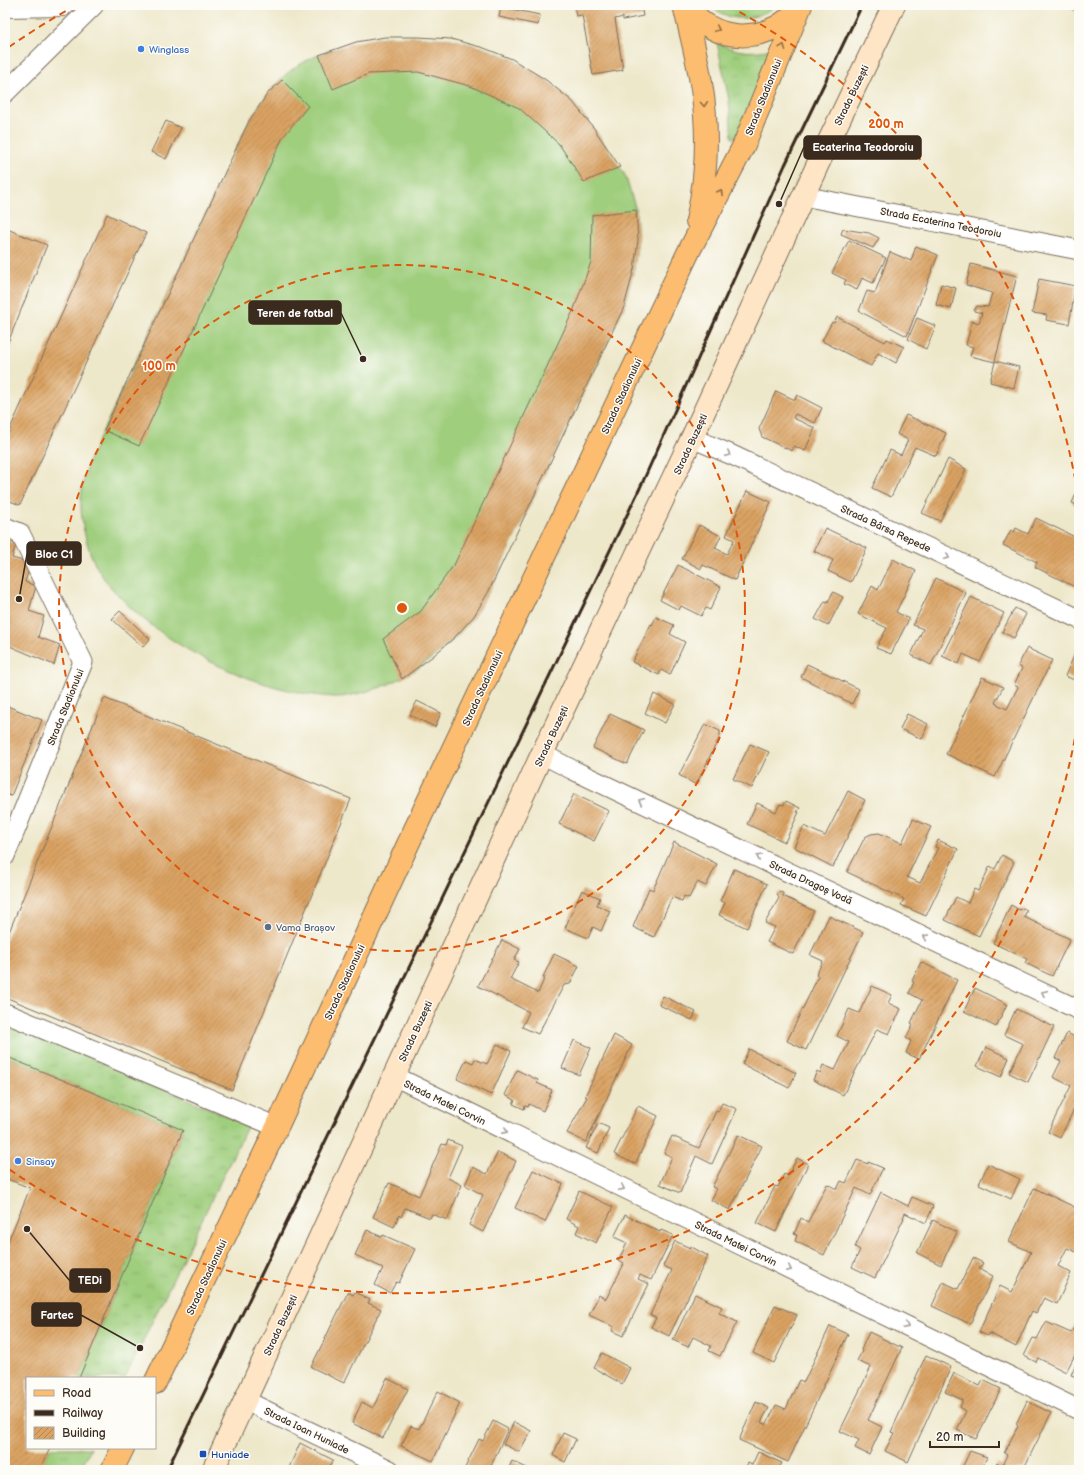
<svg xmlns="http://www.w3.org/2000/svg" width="1084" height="1475" viewBox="0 0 1084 1475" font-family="'Balsamiq Sans',sans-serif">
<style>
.grass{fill:url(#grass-tufts);stroke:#6d7c4e}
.pitch{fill:#9fce7d;stroke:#6d7c4e}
.building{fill:url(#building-hatch)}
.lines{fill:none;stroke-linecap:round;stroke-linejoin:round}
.minor-casing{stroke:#7a6c5b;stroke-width:21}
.tertiary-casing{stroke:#7a6c5b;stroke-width:24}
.secondary-casing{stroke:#7a6c5b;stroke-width:24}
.primary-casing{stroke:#7a6c5b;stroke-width:24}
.minor{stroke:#fff;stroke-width:19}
.tertiary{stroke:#fff;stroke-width:22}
.secondary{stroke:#fee5c5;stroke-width:22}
.primary{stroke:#fcbd6f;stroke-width:22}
.rail{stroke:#3b2a1e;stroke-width:3}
.oneway{stroke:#926c42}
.oneway2{stroke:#a79f9a}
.ring{fill:none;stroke:#df570d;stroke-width:2;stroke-dasharray:7 5}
.shop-dot{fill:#3f7fe0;stroke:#fdfcf7;stroke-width:1.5}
.service-dot{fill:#5c6f8a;stroke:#fdfcf7;stroke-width:1.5}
.transit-dot{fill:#1a4fb4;stroke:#fdfcf7;stroke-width:1.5}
.labels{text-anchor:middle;stroke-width:3;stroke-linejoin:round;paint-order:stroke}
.shop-label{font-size:10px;fill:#366cbe;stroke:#fdfcf7;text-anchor:start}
.street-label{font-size:10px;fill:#3b2a1e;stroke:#fdfcf7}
.service-label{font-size:10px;fill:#4e5e75;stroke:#fdfcf7;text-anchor:start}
.transit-label{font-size:10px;fill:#164399;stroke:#fdfcf7;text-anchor:start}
.centre{fill:#df570d;stroke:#fdfcf7;stroke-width:2}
.ring-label{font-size:12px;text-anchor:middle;font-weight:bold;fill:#df570d;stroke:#fdfcf7;stroke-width:3;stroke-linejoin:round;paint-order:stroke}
.leader{fill:none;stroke:#3b2a1e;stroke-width:1.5}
.callout-dot{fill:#3b2a1e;stroke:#fdfcf7;stroke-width:1.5}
.callout{fill:#3b2a1e;stroke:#3b2a1e;stroke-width:1.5}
.callout-label{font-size:11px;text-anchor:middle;font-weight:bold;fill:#fff}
</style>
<defs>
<pattern id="grass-tufts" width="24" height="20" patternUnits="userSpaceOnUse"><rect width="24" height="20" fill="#9fce7d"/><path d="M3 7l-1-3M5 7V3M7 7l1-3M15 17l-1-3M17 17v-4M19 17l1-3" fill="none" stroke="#8ab16c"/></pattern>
<pattern id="building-hatch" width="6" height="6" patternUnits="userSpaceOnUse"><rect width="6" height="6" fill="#daa363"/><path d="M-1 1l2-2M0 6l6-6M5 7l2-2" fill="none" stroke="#b28551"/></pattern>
</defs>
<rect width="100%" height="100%" fill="#fdfcf7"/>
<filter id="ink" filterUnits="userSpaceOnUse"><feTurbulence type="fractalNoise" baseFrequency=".025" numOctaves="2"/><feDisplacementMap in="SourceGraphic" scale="8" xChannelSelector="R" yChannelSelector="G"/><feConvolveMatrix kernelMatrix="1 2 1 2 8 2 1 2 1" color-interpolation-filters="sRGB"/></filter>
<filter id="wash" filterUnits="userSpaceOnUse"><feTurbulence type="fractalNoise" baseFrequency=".012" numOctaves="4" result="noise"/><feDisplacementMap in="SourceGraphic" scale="16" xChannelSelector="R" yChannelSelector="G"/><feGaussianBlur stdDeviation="0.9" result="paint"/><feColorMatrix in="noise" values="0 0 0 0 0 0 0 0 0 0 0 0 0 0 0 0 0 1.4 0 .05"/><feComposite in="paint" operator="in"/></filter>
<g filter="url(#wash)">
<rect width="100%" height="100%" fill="#eee8cb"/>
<path class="grass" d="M710 5H777C756 21 730 24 710 5Z
M717 43C741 53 749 53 773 49L742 137 732 138 729 100Z
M5 1022 248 1125 125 1378H79L183 1130 5 1056Z
M50 1448H91L80 1470H40Z"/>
<path class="pitch" d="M385 37H418L451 39 484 48 512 59 546 80 572 101 593 127 625 175 636 210 638 240 634 269 624 307 489 591C484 600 479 609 473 617 450 647 412 678 375 689 366 692 343 698 334 697 261 693 169 650 120 597 108 585 97 571 91 555 84 536 80 516 81 496 82 484 86 472 89 460L249 121C261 103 273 84 290 71 317 51 353 43 385 37Z"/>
<g id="blocks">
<path class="building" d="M574 5H641L643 16 623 20V17L615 19 623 70 593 75 582 15 576 16Z
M1066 5H1079V13Z
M501 7 540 15 538 25 499 17Z
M385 37H418L451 39 484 48 512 59 546 80 572 101 593 127 620 167 584 182 559 144 519 108 470 86 418 72 368 74 333 89 319 55 356 42Z
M282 80 308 106 283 137 139 446 104 430 249 121 268 93Z
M166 121 181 128 166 159 151 152Z
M636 210 638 240 634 269 624 307 489 591 474 616 455 637 433 656 402 679 383 639 421 611 455 563 574 309 591 262 592 215Z
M107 214 146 233 20 505 5 499V440Z
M7 229 47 245 5 350V234Z
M843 229 869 233 879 238 873 248 841 234Z
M849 240 886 258 873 283 862 278 857 290 844 284 846 280 832 273Z
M916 246 938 255 907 336 859 311 867 291 875 293 890 252 911 261Z
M971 264 1017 276 995 361 1019 367 1014 388 990 382 995 362 970 356 973 347 966 345 972 321 979 323 982 313 974 311 977 306 988 307 992 293 966 285Z
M1039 279 1076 286 1069 324 1046 320 1047 315 1032 313Z
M941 284 956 288 951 309 936 305Z
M837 317 885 342 887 339 904 347 896 363 878 353 871 366 822 341 832 322 834 323Z
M917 318 936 326 926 349 908 339Z
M776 391 795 400 797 395 822 408 815 423 795 414 793 418 815 428 805 451 794 446 792 451 762 437 759 429Z
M906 415 946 433 936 456 915 447 891 497 872 488 890 450 901 455 908 440 897 434Z
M948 459 966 469 940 521 922 513Z
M1079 487V506L1072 503Z
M747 491 771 502 735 580 703 565 701 569 682 559 699 525 721 536 715 548 727 554 734 540 726 536Z
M1036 518 1079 539V589L1035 567 1037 562 1003 545 1011 530 1014 532 1016 528 1028 534Z
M825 528 867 548 851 582 828 571 833 560 814 551Z
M5 540 16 544 12 558 31 563 25 582 36 586 29 611 44 616 38 637 60 645 54 665 5 644Z
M893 559 916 571 896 612 909 619 891 654 876 648 887 628 858 614 872 586 878 590Z
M678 565 721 587 710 610 706 608 701 616 681 606 679 610 660 600Z
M936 578 966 593 931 665 911 655 923 629 913 625Z
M833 592 843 597 828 626 815 619 825 601 828 602Z
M971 597 1004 613 980 662 963 654 959 664 942 656Z
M1015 608 1026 614 1014 638 1002 632Z
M120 611 150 639 143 647 112 619Z
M656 617 674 625 670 634 685 642 670 675 661 670 659 675 632 662 651 624 652 625Z
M1078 647 1079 648V690L1074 688 1077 681 1065 676Z
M1027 648 1052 660 995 777 946 754 982 677 1003 687 995 703 1007 709 1018 687 1014 685 1022 668 1018 666Z
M807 664 859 689 852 704 801 677Z
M654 694 675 704 665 723 645 713Z
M104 698 351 799 232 1090 5 997V942Z
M417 701 441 713 435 727 410 715Z
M5 705 42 720 11 796 5 794Z
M610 714 644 730 627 764 593 748Z
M907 714 928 724 922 739 900 729Z
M705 724 720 731V736L696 785 679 775Z
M750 744 769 752 752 788 733 779Z
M848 791 865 800 833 867 794 847 804 826 825 836Z
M574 794 609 811 594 841 559 824Z
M786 801 800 808 797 812H799L785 842 747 824 757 803 776 812 780 804 784 805Z
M913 819 931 827 907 877 920 883 938 848 935 847 938 840 958 849 926 916 901 905 904 899 847 872 865 837 871 834 879 833 902 843Z
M674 842 717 864 706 886 697 882 689 898 684 896 682 901 672 897 654 937 633 927 649 888 653 890Z
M1002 855 1014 862 979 936 945 920 956 897 968 903 974 889 978 891 990 866 995 869Z
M734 869 767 884 747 928 719 915 725 903 720 901Z
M582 890 600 898 597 905 610 911 601 931 593 927 588 938 565 928Z
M780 892 783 893V896L814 911 793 954 767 942 775 927 765 923 779 898 777 894Z
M1011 905 1020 910 1022 908 1027 910 1024 917 1070 939 1052 976 1025 963 1027 959 993 943Z
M829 916 863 932 806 1050 787 1041 818 977 816 975 823 961 810 955Z
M502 940 520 949 514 960 519 962 510 979 538 993 545 977H543L554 954 579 966 570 984 564 985 538 1034 522 1027 529 1012 478 986Z
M921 962 957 980 919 1059 906 1053 911 1041 906 1038 913 1024 911 1023 922 1000 909 993 914 982 912 981Z
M872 986 892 995 888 1003 901 1009 889 1034 877 1029 843 1095 813 1080 817 1071 820 1073 823 1065 835 1070 849 1042 837 1036 849 1009 859 1013Z
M975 988 1007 1004 996 1027 964 1011Z
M663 996 696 1012 692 1020 659 1005Z
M1016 1009 1054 1027 1028 1082 1009 1073 1023 1044 1004 1035Z
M1067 1033 1079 1039V1099L1060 1138 1048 1132 1071 1086 1053 1077 1061 1061 1055 1058Z
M614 1035 632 1045 586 1142 567 1133 587 1097 585 1096Z
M574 1040 591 1048 579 1075 562 1068Z
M497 1044 511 1051 491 1095 457 1079 466 1060 473 1063 475 1059 487 1064Z
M986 1047 1009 1058 1001 1077 977 1066Z
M749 1049 796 1073 789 1088 742 1064Z
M5 1056 183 1130 79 1378H27V1448H50L40 1470H5V1249L30 1188 5 1178Z
M517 1070 538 1080 537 1083 552 1090 543 1111 529 1104 528 1107 525 1106 524 1109 513 1104 515 1100 505 1095Z
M722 1103 737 1109 712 1164 696 1156 680 1193 660 1184 672 1157 664 1153 672 1136 699 1148 716 1111 718 1112Z
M638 1106 658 1116 635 1164 614 1154Z
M598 1123 609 1128 598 1153 586 1148Z
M738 1135 762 1146 730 1210 711 1200 717 1189 712 1187Z
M448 1140 462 1146 448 1178 462 1185 447 1220 432 1214 430 1218 405 1208 401 1217 399 1215 394 1227 373 1217 389 1183 419 1196 442 1144 446 1145Z
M498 1152 516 1161 483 1232 469 1225 483 1195 465 1185 473 1167 487 1174Z
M797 1158 808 1164 776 1232 757 1223 775 1186 778 1187 784 1174 788 1176Z
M857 1160 868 1164V1162L883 1168 870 1195 856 1188 824 1255 795 1241 797 1235 794 1234 801 1218 808 1222 827 1184 837 1189 841 1181 846 1183Z
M988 1164 1020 1179 1011 1199 979 1184Z
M533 1170 563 1184 545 1222 515 1208Z
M1034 1188 1079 1209V1253L1067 1248 1058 1266 1071 1273 1057 1304 1044 1298 1036 1313 1032 1311 1016 1347 989 1333 988 1336 979 1332 1000 1286 1012 1292 1031 1252 1009 1242Z
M579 1191 613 1207 596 1243 576 1233 579 1226 566 1219Z
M881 1192 908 1206 912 1197 933 1206 926 1223 905 1213 903 1218H904L875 1278 852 1267 860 1250 855 1247Z
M625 1215 660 1232 661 1230 673 1235 651 1280 640 1275 638 1279 649 1284 623 1336 612 1331 614 1327 589 1315 599 1295 606 1299 624 1264 618 1261 627 1243 614 1237Z
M933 1220 957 1232 941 1265 917 1253Z
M367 1230 382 1237 383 1235 415 1249 399 1283 396 1282 390 1293 375 1285 383 1268 355 1255Z
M675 1241 690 1248V1246L708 1256 669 1336 651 1327 656 1318 650 1315 672 1270 663 1266Z
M973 1258 983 1263 979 1269 993 1276 970 1324 932 1306 943 1282 958 1289Z
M348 1292 353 1295 355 1292 370 1300 368 1303 381 1309 344 1383 311 1367Z
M695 1294 722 1307 719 1313 737 1322 720 1356 709 1351 711 1346 693 1337 688 1347 673 1340Z
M775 1305 797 1315 774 1363 753 1353Z
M1079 1317V1347L1066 1372 1038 1358 1036 1362 1024 1356 1033 1338 1037 1339 1046 1322 1071 1333Z
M830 1326 848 1334 788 1462 739 1440 756 1402 769 1408 761 1422 766 1425 776 1405 786 1409 799 1380 804 1382Z
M869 1332 902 1348 868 1420 882 1427 869 1455 855 1448 859 1440 840 1431 871 1367 857 1361 862 1351 861 1350Z
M602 1353 630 1368 622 1384 594 1368Z
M926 1355 951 1367 908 1462 885 1451 894 1433 891 1432Z
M1079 1357V1378L1071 1375Z
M954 1373 980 1386 983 1380 1001 1389 976 1439 957 1430 966 1411 960 1407 963 1400 945 1392Z
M387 1378 408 1389 383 1438 352 1423 362 1402 373 1408Z
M438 1391 460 1403 433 1461 401 1446 411 1426 419 1429Z
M1027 1401 1051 1413 1023 1470H994L997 1463 1002 1465 1007 1455 1004 1453 1018 1426 1016 1424Z
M493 1421 508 1429 489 1470H464L479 1439 483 1441Z
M514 1422 531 1431 519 1452 503 1444Z
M563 1433 576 1439 565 1462 554 1456 553 1455Z
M300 1443 333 1460 328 1470H288Z
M970 1451 987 1457 981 1470H961Z
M758 1452 782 1463 778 1470H744L748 1463 752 1465Z
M512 1461 531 1470H508Z"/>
</g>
</g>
<g filter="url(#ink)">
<use href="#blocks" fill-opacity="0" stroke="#7a6c5b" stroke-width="1"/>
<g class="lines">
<defs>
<path id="minor" d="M5 93 94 5
M803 196 1079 250
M692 438 732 455 1079 619
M5 527 20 533 83 662 5 856
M542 754 573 770 1079 1010
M5 1013 277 1127
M394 1076 1079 1410
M246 1401 390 1470"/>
<path id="tertiary" d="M5 6 62 5"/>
<path id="secondary" d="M213 1470 542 754 692 438 817 166 894 5"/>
<path id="primary" d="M684 5C690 31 697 57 701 83 709 129 707 176 697 221
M688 5C711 45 768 44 796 11
M155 1383 277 1127 422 814 689 251 743 147 801 5
M112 1470 123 1448"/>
</defs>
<use href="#minor" class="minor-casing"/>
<use href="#tertiary" class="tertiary-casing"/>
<use href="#secondary" class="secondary-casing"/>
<use href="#primary" class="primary-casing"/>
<use href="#minor" class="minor"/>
<use href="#tertiary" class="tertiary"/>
<use href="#secondary" class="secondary"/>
<use href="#primary" class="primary"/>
<path class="rail" d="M167 1470 640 488 785 165 862 5"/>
</g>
<defs><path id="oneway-chevron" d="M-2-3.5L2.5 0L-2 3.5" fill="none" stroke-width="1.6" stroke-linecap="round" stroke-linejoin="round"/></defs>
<g class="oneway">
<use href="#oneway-chevron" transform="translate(717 29) rotate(25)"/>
<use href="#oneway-chevron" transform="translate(783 47) rotate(-69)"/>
<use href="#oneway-chevron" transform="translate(704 104) rotate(86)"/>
<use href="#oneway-chevron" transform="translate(720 192) rotate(-63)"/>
</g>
<g class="oneway2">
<use href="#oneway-chevron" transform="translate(728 454) rotate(25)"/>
<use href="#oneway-chevron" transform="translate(947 557) rotate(25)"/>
<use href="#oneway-chevron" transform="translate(641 801) rotate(-155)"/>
<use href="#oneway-chevron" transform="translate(759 857) rotate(-155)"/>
<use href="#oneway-chevron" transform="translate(926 937) rotate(-155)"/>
<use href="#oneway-chevron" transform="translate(1044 993) rotate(-155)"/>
<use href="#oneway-chevron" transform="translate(505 1131) rotate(26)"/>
<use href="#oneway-chevron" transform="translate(622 1188) rotate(26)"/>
<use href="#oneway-chevron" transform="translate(789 1269) rotate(26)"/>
<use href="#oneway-chevron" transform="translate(906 1326) rotate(26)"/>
</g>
</g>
<g class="ring">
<circle cx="402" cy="608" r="343"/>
<path d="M1079 715A685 685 0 0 1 9 1169M9 47A685 685 0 0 1 75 6M729 6A685 685 0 0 1 1079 501"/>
</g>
<g class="shop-dot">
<circle cx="141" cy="49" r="4"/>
<circle cx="18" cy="1161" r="4"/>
</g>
<circle class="service-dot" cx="268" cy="927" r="4"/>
<rect class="transit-dot" x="199" y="1450" width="8" height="8" rx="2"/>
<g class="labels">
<g class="shop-label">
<text x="149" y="53">Winglass</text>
<text x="26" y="1165">Sinsay</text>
</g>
<g class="street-label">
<text transform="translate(851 95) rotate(-64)" y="4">Strada Buzești</text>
<text transform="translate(763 97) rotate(-68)" y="4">Strada Stadionului</text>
<text transform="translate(941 222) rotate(11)" y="4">Strada Ecaterina Teodoroiu</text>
<text transform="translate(621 396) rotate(-65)" y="4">Strada Stadionului</text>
<text transform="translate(690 444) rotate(-65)" y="4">Strada Buzești</text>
<text transform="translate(886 528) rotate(25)" y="4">Strada Bârsa Repede</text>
<text transform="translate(482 688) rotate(-65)" y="4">Strada Stadionului</text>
<text transform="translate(65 707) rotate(-68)" y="4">Strada Stadionului</text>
<text transform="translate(551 736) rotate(-65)" y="4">Strada Buzești</text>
<text transform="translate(811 882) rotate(25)" y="4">Strada Dragoș Vodă</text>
<text transform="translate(344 982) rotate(-65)" y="4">Strada Stadionului</text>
<text transform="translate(415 1031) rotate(-65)" y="4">Strada Buzești</text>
<text transform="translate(445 1102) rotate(26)" y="4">Strada Matei Corvin</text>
<text transform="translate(736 1243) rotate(26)" y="4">Strada Matei Corvin</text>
<text transform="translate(206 1277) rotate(-65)" y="4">Strada Stadionului</text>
<text transform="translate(280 1325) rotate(-65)" y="4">Strada Buzești</text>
<text transform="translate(307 1430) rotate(26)" y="4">Strada Ioan Huniade</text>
</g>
<g class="service-label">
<text x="276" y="931">Vama Brașov</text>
</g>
<g class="transit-label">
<text x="211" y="1458">Huniade</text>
</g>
</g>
<circle cx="402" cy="608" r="6" class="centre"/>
<g class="ring-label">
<text x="886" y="128">200 m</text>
<text x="159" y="370">100 m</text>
</g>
<path class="leader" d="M779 204L804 147M363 359L341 313M19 599L27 554M27 1229L70 1281M140 1348L81 1315"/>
<g class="callout-dot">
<circle cx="779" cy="204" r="4"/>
<circle cx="363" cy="359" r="4"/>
<circle cx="19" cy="599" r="4"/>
<circle cx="27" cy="1229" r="4"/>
<circle cx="140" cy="1348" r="4"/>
</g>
<g class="callout">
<rect x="804" y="136" width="117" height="23" rx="4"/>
<rect x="249" y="301" width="92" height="23" rx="4"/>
<rect x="27" y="542" width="54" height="23" rx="4"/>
<rect x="70" y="1269" width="40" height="23" rx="4"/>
<rect x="32" y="1303" width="49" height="23" rx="4"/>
</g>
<g class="callout-label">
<text x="863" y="151">Ecaterina Teodoroiu</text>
<text x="295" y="317">Teren de fotbal</text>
<text x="54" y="558">Bloc C1</text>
<text x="90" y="1284">TEDi</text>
<text x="57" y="1319">Fartec</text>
</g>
<rect width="1084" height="1475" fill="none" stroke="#fdfcf7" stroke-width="20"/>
<rect x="26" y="1377" width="130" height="72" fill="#fdfcf7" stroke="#afa8a0"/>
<rect x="34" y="1390" width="20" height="6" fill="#fcbd6f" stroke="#afa8a0"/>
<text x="62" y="1397" font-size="12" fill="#3b2a1e">Road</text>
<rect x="34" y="1410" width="20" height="6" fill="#3b2a1e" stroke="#afa8a0"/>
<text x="62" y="1417" font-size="12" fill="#3b2a1e">Railway</text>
<rect x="34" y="1427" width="20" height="12" fill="url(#building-hatch)" stroke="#afa8a0"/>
<text x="62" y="1437" font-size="12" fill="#3b2a1e">Building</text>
<path d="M930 1441v6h69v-6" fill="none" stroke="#3b2a1e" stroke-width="2"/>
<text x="936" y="1441" font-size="12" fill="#3b2a1e" stroke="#fdfcf7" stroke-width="3" paint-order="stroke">20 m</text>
</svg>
